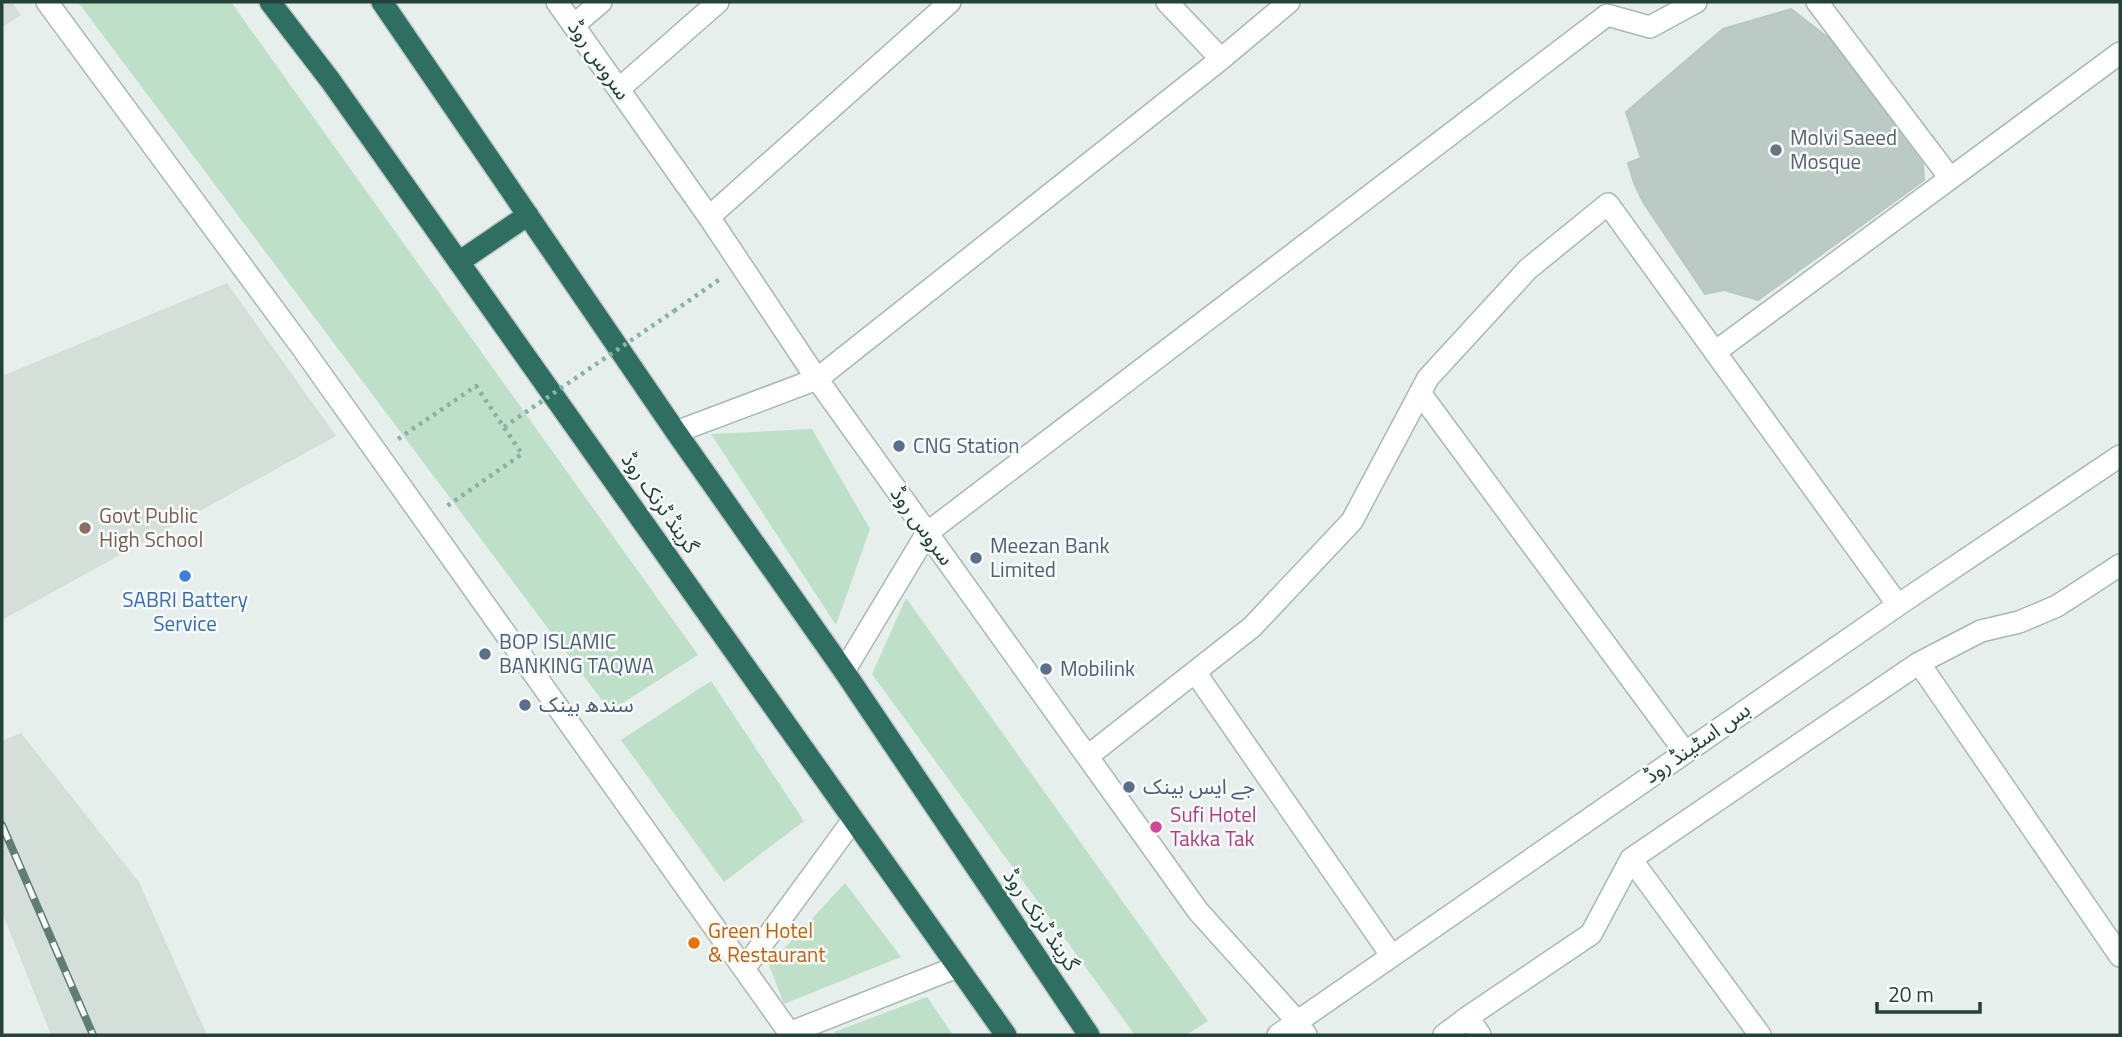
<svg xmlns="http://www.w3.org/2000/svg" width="2122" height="1037" viewBox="0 0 2122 1037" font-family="'Titillium Web','Noto Sans Arabic',sans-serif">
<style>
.built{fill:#d4dfda}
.green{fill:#bfe0c8}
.building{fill:#bbcac4;stroke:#b8c9c2;stroke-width:2}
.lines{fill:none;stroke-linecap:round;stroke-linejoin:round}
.minor-casing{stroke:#a8b8b2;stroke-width:24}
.highway-casing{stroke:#c2cac8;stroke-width:24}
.path{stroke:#86b3a5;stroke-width:4.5;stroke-dasharray:3.5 5;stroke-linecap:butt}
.minor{stroke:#fff;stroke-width:21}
.highway{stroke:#2f6f62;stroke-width:21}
.rail-casing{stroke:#5f7d75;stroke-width:8}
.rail{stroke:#f7fbf9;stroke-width:5;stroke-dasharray:16;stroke-linecap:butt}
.path-bridge{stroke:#86b3a5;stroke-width:4.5;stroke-dasharray:3.5 5;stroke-linecap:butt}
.worship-dot{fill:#6b7280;stroke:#f7fbf9;stroke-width:2.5}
.service-dot{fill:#5c6f8a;stroke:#f7fbf9;stroke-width:2.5}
.education-dot{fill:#8d6e63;stroke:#f7fbf9;stroke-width:2.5}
.shop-dot{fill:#3f7fe0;stroke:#f7fbf9;stroke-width:2.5}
.hotel-dot{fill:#d1479c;stroke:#f7fbf9;stroke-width:2.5}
.food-dot{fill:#e8710a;stroke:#f7fbf9;stroke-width:2.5}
.labels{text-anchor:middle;stroke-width:5;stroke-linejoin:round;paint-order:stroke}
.street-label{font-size:21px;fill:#24423a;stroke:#f7fbf9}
.worship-label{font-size:21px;fill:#5b616d;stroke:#f7fbf9;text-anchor:start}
.service-label{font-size:21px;fill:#4e5e75;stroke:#f7fbf9;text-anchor:start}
.education-label{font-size:21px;fill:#785e54;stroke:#f7fbf9;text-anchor:start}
.shop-label{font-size:21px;fill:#366cbe;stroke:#f7fbf9}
.hotel-label{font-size:21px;fill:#b23c85;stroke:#f7fbf9;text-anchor:start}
.food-label{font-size:21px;fill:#c56008;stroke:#f7fbf9;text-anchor:start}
</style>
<rect width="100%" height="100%" fill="#e6efeb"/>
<path class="built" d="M2 2H12L21 15 2 27Z
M227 283 336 436 2 620V376Z
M21 733 139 882 207 1035H51L2 912V741Z"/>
<path class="green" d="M78 2H231L698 655 610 711Z
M812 429 870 529 836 625 711 434Z
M906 598 1208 1021 1186 1035H1135L872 674Z
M711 681 804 821 724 882 621 740Z
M845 883 901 957 784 1004 769 965Z
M927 997 953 1035H836L834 1032Z"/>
<path class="building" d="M1791 9 1831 40 1923 164 1924 180 1758 300 1724 290 1705 294 1643 202 1634 183 1628 163 1641 158 1626 112 1723 29Z"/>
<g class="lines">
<defs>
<path id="minor" d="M47 2 303 349 791 1035
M557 2 709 217 817 379 1198 911 1297 1021 1306 1035
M1167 2 1221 59
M1817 2 1950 178
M574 25 601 2
M619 89 718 2
M709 217 950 2
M1715 352 2120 53
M1420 393 1685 752
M676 432 817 379 1221 59 1289 2
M1919 663 2120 956
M844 671 927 533 1607 15 1650 27 1696 2
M1195 672 1391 955
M1088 756 1252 627 1352 521 1428 378 1528 269 1608 204 1898 605
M1631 859 1760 1035
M744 969 853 820
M1468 1017 1480 1035
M789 1033 957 967
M1278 1035 1898 605 2120 456
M1444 1035 1468 1017 1591 934 1631 859 1919 663 1981 631 2019 622 2057 606 2120 565"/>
<path id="highway" d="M270 2 330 80 1006 1035
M382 2 676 432 844 671 1089 1035
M459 262 528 215"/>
</defs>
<use href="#minor" class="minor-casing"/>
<use href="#highway" class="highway-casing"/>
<path class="path" d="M674 311 720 279
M398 439 476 386 522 454 447 506"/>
<use href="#minor" class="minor"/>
<use href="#highway" class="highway"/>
<defs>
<path id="rail" d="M2 825 93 1035"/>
</defs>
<use href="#rail" class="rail-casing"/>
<use href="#rail" class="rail"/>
<path class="path-bridge" d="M504 427 674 311"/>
</g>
<circle class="worship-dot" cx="1776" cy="150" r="7"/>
<g class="service-dot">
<circle cx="899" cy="446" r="7"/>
<circle cx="976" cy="558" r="7"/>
<circle cx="485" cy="654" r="7"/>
<circle cx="1046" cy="669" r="7"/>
<circle cx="525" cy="705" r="7"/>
<circle cx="1129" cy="787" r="7"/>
</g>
<circle class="education-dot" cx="85" cy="528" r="7"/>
<circle class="shop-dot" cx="185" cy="576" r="7"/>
<circle class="hotel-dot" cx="1156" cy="827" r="7"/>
<circle class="food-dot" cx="694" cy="943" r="7"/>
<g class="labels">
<g class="street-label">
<text transform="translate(599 60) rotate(55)" y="7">سروس روڈ</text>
<text transform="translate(660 503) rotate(55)" y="7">گرینڈ ٹرنک روڈ</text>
<text transform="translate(922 526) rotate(54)" y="7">سروس روڈ</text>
<text transform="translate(1697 743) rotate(-35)" y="7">بس اسٹینڈ روڈ</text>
<text transform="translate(1041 920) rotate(56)" y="7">گرینڈ ٹرنک روڈ</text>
</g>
<g class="worship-label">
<text x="1790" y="145">Molvi Saeed<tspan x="1790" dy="24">Mosque</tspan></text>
</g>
<g class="service-label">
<text x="913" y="453">CNG Station</text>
<text x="990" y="553">Meezan Bank<tspan x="990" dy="24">Limited</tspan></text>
<text x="499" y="649">BOP ISLAMIC<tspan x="499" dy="24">BANKING TAQWA</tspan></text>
<text x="1060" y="676">Mobilink</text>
<text x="539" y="712">سندھ بینک</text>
<text x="1143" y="794">جے ایس بینک</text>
</g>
<g class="education-label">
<text x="99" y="523">Govt Public<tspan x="99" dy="24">High School</tspan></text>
</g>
<g class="shop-label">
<text x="185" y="607">SABRI Battery<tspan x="185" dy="24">Service</tspan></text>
</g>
<g class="hotel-label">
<text x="1170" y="822">Sufi Hotel<tspan x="1170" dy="24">Takka Tak</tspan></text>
</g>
<g class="food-label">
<text x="708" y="938">Green Hotel<tspan x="708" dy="24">&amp; Restaurant</tspan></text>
</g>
</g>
<rect width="2122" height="1037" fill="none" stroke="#24423a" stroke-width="7"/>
<path d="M1877 1002v10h103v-10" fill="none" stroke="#24423a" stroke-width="3.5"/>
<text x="1888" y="1002" font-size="21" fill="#24423a" stroke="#f7fbf9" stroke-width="5" paint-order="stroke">20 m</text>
</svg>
